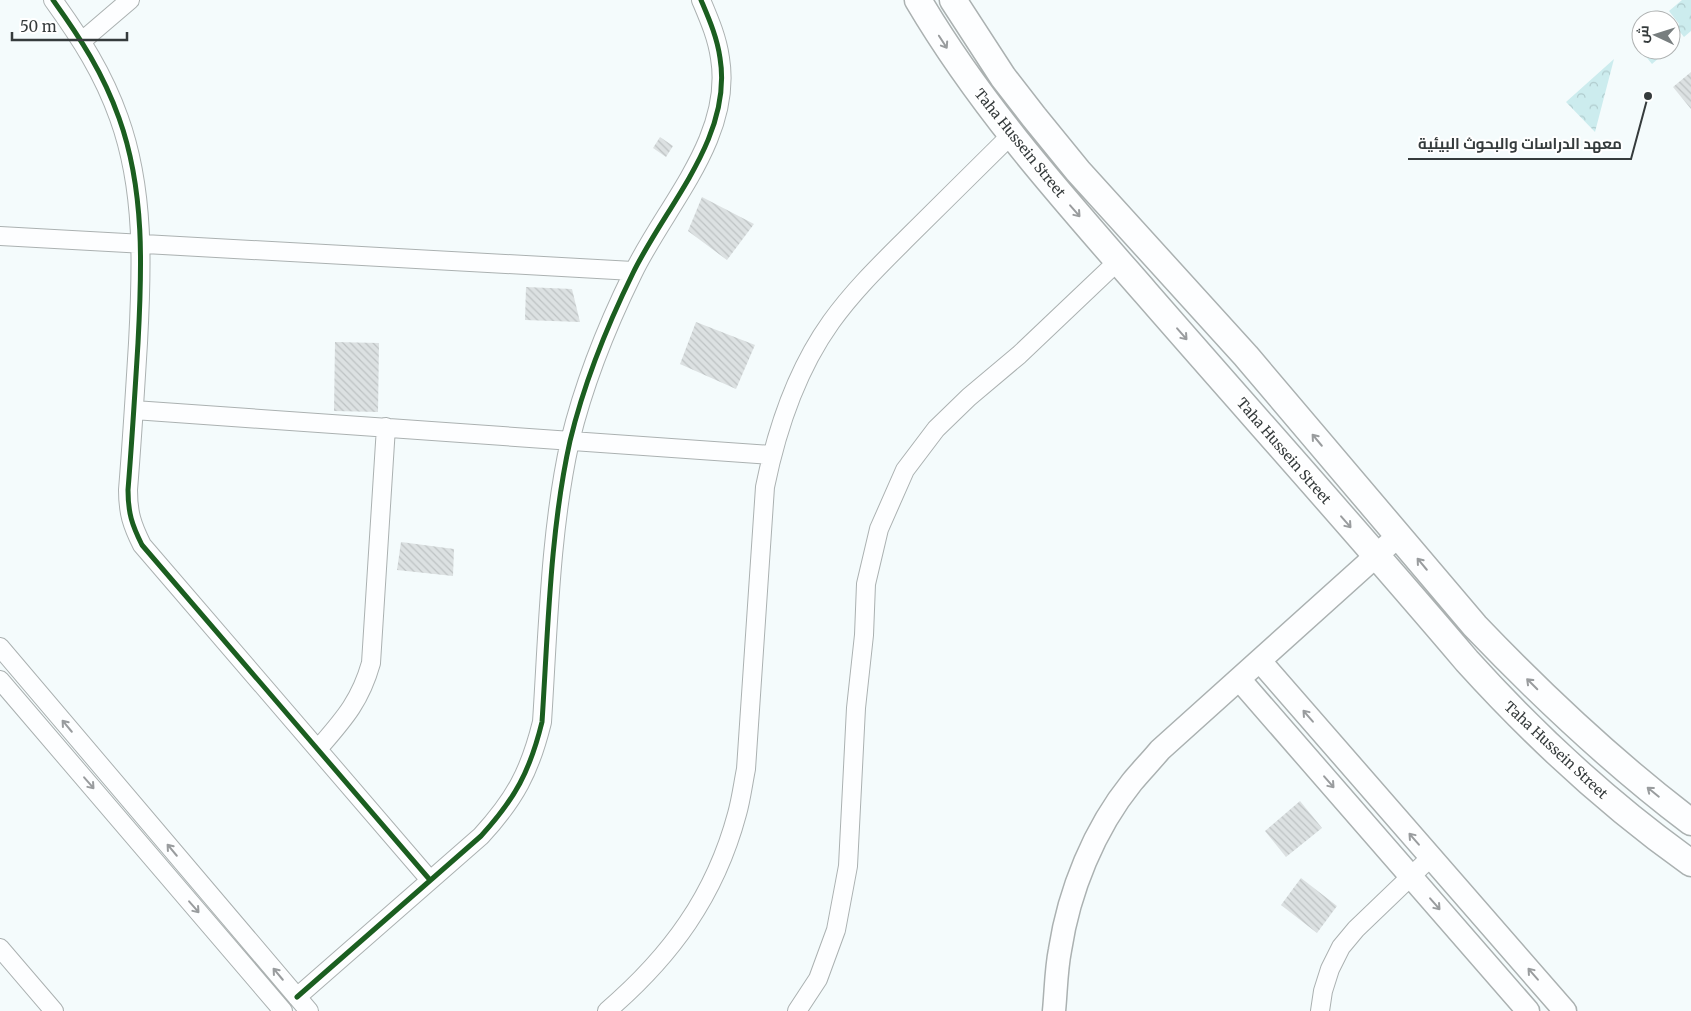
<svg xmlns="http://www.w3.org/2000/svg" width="1691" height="1011" viewBox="0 0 1691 1011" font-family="Merriweather,Cairo,serif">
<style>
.park{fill:url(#park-crowns)}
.building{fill:url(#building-back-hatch)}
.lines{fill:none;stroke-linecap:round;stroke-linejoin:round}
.minor-casing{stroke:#abb1b1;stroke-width:20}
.tertiary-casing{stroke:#abb1b1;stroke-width:25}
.secondary-casing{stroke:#abb1b1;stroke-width:29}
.minor{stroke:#fdfeff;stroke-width:18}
.tertiary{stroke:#fdfeff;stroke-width:22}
.secondary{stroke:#fdfeff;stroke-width:26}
.cycleway-casing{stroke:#fff;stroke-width:8}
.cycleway{stroke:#1b5e20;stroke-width:5}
.oneway{stroke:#999c9e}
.labels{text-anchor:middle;stroke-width:4;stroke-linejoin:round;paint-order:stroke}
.street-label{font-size:14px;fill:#353b3c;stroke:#fff}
.leader{fill:none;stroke:#353b3c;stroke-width:2}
.callout-dot{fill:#353b3c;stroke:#fff;stroke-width:2}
.callout-label{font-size:15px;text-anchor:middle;font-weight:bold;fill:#353b3c;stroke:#fff;stroke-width:4;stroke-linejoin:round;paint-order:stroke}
</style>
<defs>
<pattern id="park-crowns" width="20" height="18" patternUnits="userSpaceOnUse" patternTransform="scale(1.25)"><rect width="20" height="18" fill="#ccecee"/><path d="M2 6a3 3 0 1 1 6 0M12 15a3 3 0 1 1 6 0" fill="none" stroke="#b0cbcd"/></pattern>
<pattern id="building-back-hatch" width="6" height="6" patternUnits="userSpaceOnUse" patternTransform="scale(1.25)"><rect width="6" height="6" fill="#dce1e2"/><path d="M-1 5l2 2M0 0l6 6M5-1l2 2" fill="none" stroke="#bdc2c3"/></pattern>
</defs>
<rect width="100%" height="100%" fill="#f4fbfc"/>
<path class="park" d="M1682 0H1691V31L1684 37 1676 27 1679 24 1669 11Z
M1641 36V50H1668L1652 64 1634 42Z
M1614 59 1595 132 1566 102Z"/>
<path class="building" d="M1691 72V109L1673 87Z
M660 137 673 146 666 157 653 148Z
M702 197 754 224 727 260 688 231Z
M526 287 572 289 580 322 525 320Z
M696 322 755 345 736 389 680 364Z
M335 342 379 343 378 412 334 411Z
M401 542 454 549 453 576 397 570Z
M1300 801 1322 828 1286 857 1265 831Z
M1301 878 1337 906 1317 933 1281 905Z"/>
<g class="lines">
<defs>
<path id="minor" d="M53 0C81 39 103 73 119 118 145 190 142 269 138 343 135 392 132 441 128 490 128 513 132 525 142 545L430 880
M82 41 130 0
M0 236 633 271
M134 410 771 455
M0 647 309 1011
M0 680 283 1011
M318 749C343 720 360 702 371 663L386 427
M0 948 54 1011
M297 997 481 836C515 799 530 771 542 722 548 631 550 531 570 441 584 383 607 326 633 273 666 205 733 137 720 58 717 37 709 19 701 0
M607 1011C671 956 715 896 737 814 741 800 743 784 746 769L765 487C777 428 796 371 831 322 854 290 881 264 908 237 942 203 977 169 1011 135
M797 1011 818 979 836 930 848 866 856 708 864 635 866 584 879 529 905 470 936 429 969 397 1019 355 1118 261
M1320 1011 1323 991 1330 969 1341 947 1356 929 1430 858"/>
<path id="tertiary" d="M1260 661 1565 1011
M1239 679 1528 1011
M1054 1011C1056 991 1056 970 1060 950 1069 891 1094 829 1132 782 1141 771 1151 761 1160 750L1398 536"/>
<path id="secondary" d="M918 0C981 107 1064 199 1146 293 1253 416 1362 537 1467 661 1535 736 1608 804 1691 863
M953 0 1003 77 1034 117 1078 171 1246 356 1475 626C1542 696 1613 763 1691 822"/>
</defs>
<use href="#minor" class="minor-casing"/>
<use href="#tertiary" class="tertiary-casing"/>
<use href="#secondary" class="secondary-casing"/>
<use href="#minor" class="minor"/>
<use href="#tertiary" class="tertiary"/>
<use href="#secondary" class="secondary"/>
<defs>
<path id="cycleway" d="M53 0C81 39 103 73 119 118 145 190 142 269 138 343 135 392 132 441 128 490 128 513 132 525 142 545L430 880
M297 997 481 836C515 799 530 771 542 722 548 631 550 531 570 441 584 383 607 326 633 273 666 205 733 137 720 58 717 37 709 19 701 0"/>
</defs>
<use href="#cycleway" class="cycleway-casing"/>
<use href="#cycleway" class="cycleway"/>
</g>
<defs><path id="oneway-shaft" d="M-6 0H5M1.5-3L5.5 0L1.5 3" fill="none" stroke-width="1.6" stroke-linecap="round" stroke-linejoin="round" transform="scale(1.25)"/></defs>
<g class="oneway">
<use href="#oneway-shaft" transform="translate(943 42) rotate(57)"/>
<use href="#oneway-shaft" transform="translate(1075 211) rotate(49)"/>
<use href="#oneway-shaft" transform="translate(1182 334) rotate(49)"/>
<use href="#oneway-shaft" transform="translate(1317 440) rotate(-130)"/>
<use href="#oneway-shaft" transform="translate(1346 522) rotate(49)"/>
<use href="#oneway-shaft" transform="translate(1422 564) rotate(-130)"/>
<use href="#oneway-shaft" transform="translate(1532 684) rotate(-135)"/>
<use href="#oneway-shaft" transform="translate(1308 716) rotate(-131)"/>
<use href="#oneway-shaft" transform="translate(67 726) rotate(-130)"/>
<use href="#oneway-shaft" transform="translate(1329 782) rotate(49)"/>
<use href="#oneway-shaft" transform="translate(89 783) rotate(49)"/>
<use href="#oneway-shaft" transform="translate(1653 792) rotate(-141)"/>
<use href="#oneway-shaft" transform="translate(1414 839) rotate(-131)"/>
<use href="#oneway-shaft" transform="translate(172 850) rotate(-130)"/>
<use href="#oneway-shaft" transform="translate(1435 904) rotate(49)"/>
<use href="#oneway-shaft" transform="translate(194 907) rotate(49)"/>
<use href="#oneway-shaft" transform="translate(278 974) rotate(-130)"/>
<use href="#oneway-shaft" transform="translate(1533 974) rotate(-131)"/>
</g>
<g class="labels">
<g class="street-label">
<text transform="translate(1020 143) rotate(51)" y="5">Taha Hussein Street</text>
<text transform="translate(1284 451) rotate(49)" y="5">Taha Hussein Street</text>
<text transform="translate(1556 750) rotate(43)" y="5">Taha Hussein Street</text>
</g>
</g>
<path class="leader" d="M1648 96L1631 159H1408"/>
<circle class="callout-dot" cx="1648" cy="96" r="5"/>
<g class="callout-label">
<text x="1520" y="149">معهد الدراسات والبحوث البيئية</text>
</g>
<g transform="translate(1656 35) rotate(274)"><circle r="24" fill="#ffffff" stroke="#aeb1b1"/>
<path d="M0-4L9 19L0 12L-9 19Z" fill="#787e7f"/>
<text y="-8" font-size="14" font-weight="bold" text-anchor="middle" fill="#353b3c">ش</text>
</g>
<path d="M12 32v8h115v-8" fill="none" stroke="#353b3c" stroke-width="2.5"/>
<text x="20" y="32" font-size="15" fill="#353b3c" stroke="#ffffff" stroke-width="4" paint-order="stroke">50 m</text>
</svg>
